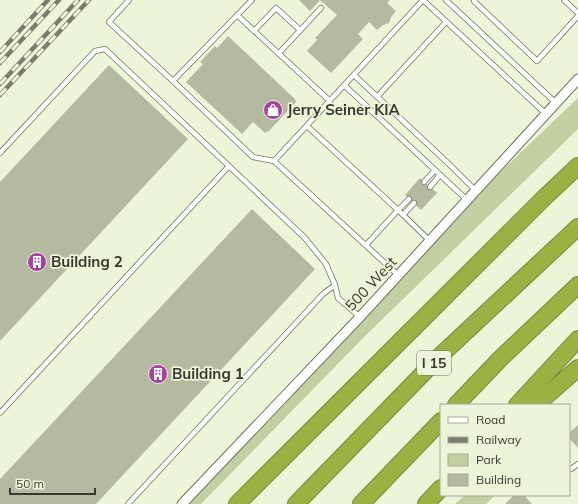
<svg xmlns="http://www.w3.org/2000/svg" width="578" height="504" viewBox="0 0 578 504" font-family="Mulish,sans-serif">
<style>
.green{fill:#c2cfa0}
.building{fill:#b3baa0}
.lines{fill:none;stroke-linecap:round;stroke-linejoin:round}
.lane-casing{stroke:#6d735b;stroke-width:6}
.street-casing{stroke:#6d735b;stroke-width:11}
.highway-casing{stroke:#78883c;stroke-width:18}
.lane{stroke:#fff;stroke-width:4.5}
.street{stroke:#fff;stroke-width:9}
.highway{stroke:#9bb243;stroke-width:16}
.rail-casing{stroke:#787d6c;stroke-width:4.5}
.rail{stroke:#edf5d9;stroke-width:3;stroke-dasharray:9;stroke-linecap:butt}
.labels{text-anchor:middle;stroke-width:3.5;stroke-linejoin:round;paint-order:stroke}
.shield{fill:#edf5d9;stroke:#6d7161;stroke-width:1}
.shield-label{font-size:14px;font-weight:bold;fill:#36392e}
.poi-label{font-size:15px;font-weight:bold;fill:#36392e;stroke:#edf5d9;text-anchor:start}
.street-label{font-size:15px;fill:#36392e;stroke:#edf5d9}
</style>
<rect width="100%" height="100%" fill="#edf5d9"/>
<path class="green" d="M578 98V129L364 337 201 504H187L402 274 496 176Z
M465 495H495L486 504H455Z"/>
<path class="building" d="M299 0H320L310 11Z
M320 0H390L387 3 396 11 391 17 389 23 383 25 377 30 369 22 358 34 363 39 331 73 307 51 317 40 315 38 337 15Z
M228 36 296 100 295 101 296 102 268 132 267 131 265 133 253 122 242 134 186 82 203 64 200 62 215 46 217 48Z
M109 65 188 139 0 341V182Z
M420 178 437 193 421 210 405 195Z
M252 209 315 269 96 504H0V479Z
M578 425V448L569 438V433Z
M514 495H524L532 504H505Z"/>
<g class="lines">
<defs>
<path id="lane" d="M129 0 109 22 173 81
M252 0 173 81 253 157 274 161
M423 0 546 114
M446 0 556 103
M475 0 474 1 537 61 578 16
M564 0 578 13
M237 15 330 101
M254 31 276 8 300 30
M279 53 321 8
M354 75 451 166 475 190
M344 85 467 200
M377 97 446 22
M307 126 398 210 409 199
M0 153 95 51 105 49 305 238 326 264 335 285 338 298 360 317
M424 182 435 170
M430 187 440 175
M403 215 414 203
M366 245 398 210 430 241
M398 275 274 161 423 0
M0 413 229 166
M571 469 578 464
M128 504 323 294 335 285"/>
<path id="street" d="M182 504 360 317 578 79"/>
<path id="highway" d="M456 405 500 359 578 285
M517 405 578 339
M536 405 578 368
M237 504 546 196 578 166
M296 504 441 355 578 227
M361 504 441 421
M426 504 441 488"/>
</defs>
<use href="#lane" class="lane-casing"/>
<use href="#street" class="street-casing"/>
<use href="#highway" class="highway-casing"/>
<use href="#lane" class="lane"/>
<use href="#street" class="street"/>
<use href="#highway" class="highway"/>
<defs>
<path id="rail" d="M0 52 48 0
M0 63 59 0
M0 84 78 0
M0 95 89 0"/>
</defs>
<use href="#rail" class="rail-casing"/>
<use href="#rail" class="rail"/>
</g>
<defs>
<symbol id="shop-disc" viewBox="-11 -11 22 22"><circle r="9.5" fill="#a840a2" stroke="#edf5d9"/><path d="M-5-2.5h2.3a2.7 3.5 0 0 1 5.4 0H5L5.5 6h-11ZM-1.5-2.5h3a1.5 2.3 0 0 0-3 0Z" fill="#fff"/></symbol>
<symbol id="building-disc" viewBox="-11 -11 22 22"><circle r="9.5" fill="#a840a2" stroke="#edf5d9"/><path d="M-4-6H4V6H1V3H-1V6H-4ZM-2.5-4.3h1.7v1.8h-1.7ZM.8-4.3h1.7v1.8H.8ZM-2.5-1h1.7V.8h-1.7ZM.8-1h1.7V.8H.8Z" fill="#fff"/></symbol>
</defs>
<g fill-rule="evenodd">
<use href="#shop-disc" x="262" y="99" width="22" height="22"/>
<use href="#building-disc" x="26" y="251" width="22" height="22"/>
<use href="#building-disc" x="147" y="363" width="22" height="22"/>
</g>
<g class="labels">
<rect class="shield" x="417" y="351" width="34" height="24" rx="3"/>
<g class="shield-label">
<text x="434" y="368">I 15</text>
</g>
<g class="poi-label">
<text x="287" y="115">Jerry Seiner KIA</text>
<text x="51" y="267">Building 2</text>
<text x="172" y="379">Building 1</text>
</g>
<g class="street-label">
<text transform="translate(371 284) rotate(-47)" y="5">500 West</text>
</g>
</g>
<rect x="440" y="404" width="130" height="92" fill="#edf5d9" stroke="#a4aa95"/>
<rect x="448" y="417" width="20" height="6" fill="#ffffff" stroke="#a4aa95"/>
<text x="476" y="424" font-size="12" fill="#36392e">Road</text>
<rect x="448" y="437" width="20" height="6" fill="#787d6c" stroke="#a4aa95"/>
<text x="476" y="444" font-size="12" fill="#36392e">Railway</text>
<rect x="448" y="454" width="20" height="12" fill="#c2cfa0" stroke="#a4aa95"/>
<text x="476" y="464" font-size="12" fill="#36392e">Park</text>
<rect x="448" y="474" width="20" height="12" fill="#b3baa0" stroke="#a4aa95"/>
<text x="476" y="484" font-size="12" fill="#36392e">Building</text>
<path d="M10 488v6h85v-6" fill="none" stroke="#36392e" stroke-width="2"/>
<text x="16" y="488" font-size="12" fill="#36392e" stroke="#edf5d9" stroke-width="3" paint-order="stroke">50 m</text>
</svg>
